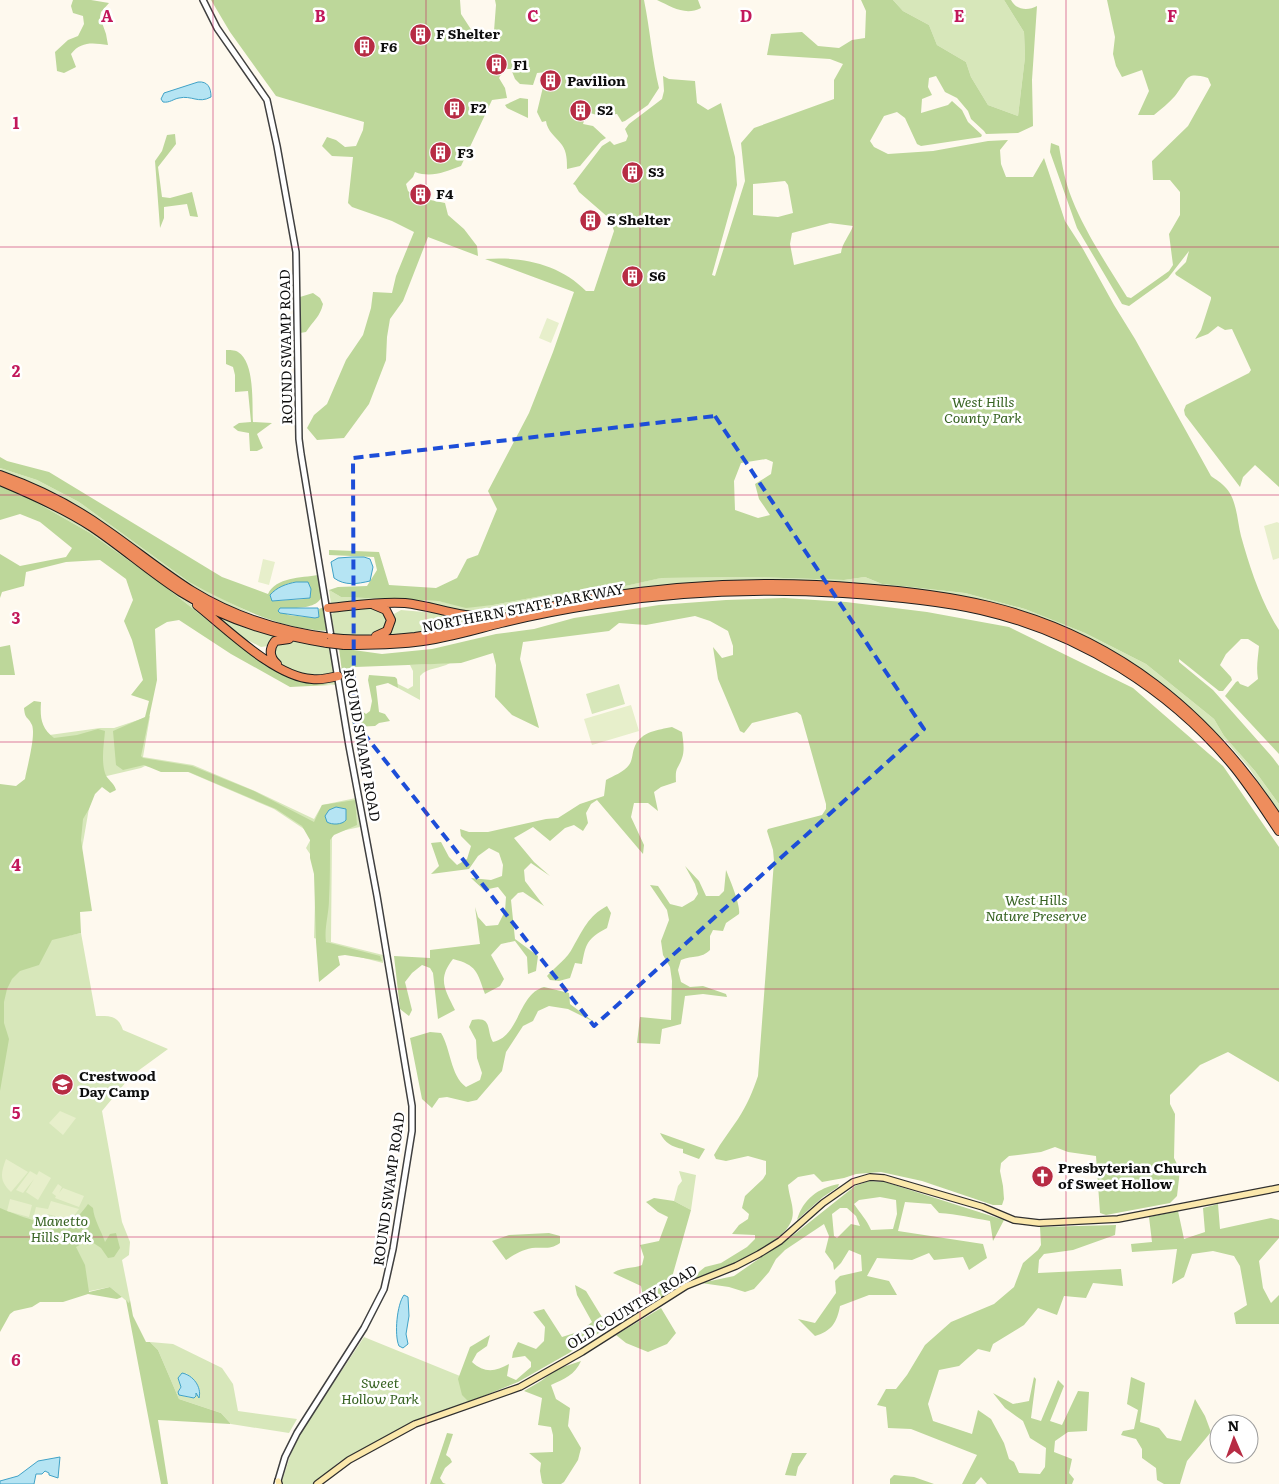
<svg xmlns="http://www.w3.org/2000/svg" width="1279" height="1484" viewBox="0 0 1279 1484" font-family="Literata,serif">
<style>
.green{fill:#d7e7ba;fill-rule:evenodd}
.forest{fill:#bdd79a;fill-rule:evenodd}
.pitch{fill:#e7efcb}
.water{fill:#b5e4f3;stroke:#40a2c7}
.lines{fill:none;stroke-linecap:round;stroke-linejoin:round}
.tertiary-casing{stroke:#404040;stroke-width:8}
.secondary-casing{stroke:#2f2f2f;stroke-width:8}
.motorway-casing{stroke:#1e1e1e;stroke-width:10}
.tertiary{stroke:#fff;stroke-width:5}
.secondary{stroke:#fbe8ac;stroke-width:5.5}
.motorway{stroke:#ee8d5d;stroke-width:8}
.motorway-bridge-casing{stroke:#1e1e1e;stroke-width:10;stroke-linecap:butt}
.motorway-bridge{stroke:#ee8d5d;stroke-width:8}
.marked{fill:none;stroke:#1d4ed8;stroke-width:4;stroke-dasharray:10 6;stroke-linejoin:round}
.grid{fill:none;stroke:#c2185b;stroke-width:1;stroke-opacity:0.55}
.labels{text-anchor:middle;stroke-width:5;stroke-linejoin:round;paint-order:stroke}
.poi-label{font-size:14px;font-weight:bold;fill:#0d0d0d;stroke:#fff;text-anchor:start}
.street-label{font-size:14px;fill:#0d0d0d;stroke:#fff}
.park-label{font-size:14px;font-style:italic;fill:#366221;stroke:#fff}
.grid-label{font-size:16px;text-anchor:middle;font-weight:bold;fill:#c2185b;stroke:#fff;stroke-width:5;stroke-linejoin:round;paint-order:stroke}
</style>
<rect width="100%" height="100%" fill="#fef9ee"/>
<path class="green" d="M893 0H1004L1024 32 1025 57 1018 116 988 105 971 77 966 62 937 45 929 25 903 11Z
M0 468 37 480 79 502 189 582 253 614 229 606 178 578 75 504 0 470Z
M0 484C106 523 186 607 277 669 297 679 311 682 333 679L336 681V685L307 682 289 677 264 665 158 581 90 533 18 492 0 486Z
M752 577 844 580 865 577 882 584 965 593 1025 609 1085 633 1146 664 1214 719 1224 736 1255 771 1279 804V812L1249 768 1225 740 1221 739 1193 711 1129 663 1126 658C1091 640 1056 621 1017 609 972 595 924 590 877 585L874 586 625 592 568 598 492 614 478 615 427 605 428 601 366 602 331 604 329 590 341 597 438 601 462 606 493 605 547 595 612 589 660 578Z
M378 608 389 617 386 630C370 637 352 637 335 635L331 615 335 611Z
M401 610 436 613 478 619 423 633 385 637 394 614Z
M211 611 281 637 268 646 261 647 234 633 210 614Z
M282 640 331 647 334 672 332 674C306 676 300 674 276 663L273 649 275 645Z
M450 663C440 669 428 667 420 676V700L398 688 396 683 408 689 413 686V671L410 665Z
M619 684 625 704 592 714 586 694Z
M150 716 143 757 193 765 255 791 314 819 322 805 356 798 360 827 332 833 331 942 383 955V963L344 953 331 958 327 942 314 938 316 863 306 848 313 835 274 809 188 772 145 766 141 768 94 779 67 936 81 933 96 1016C110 1016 118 1015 123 1030L168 1049 131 1076 102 1111 122 1222 130 1242 129 1255 122 1260 130 1300V1304L110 1287 0 1309V789L28 788 35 737 100 728H114Z
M679 1171 696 1175 691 1210 674 1201 678 1186 682 1181Z
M364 1337 460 1376 469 1402 415 1422 339 1462 314 1484H281L295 1441Z
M150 1342 173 1344 222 1368 233 1384 238 1411 297 1419 289 1433 231 1424 221 1413 179 1399 158 1350ZM186 1373C194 1380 201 1385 200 1397L196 1393V1396C189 1399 184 1397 178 1392Z"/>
<path class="forest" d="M73 0H91L109 3 101 12 100 17 106 34 108 45C93 43 81 41 71 54L76 67 64 73 57 71 55 52 68 40 78 36 84 24 83 16 73 13 71 6Z
M211 0H460L461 14 474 34 494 31 496 5 495 0H644C650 29 652 59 659 88L648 105 625 121 622 122 617 114 600 116 587 112 583 124 593 126 606 138 601 141 580 166 567 169C567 161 567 152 562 145 556 137 547 131 546 121L542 122 537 112 543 87 554 91 558 77 547 72 537 73 533 85 520 84 515 79 511 69H504L499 78 505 88 507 98 492 100 461 166C445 172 431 178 415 172L413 177 406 184 408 191 416 197 445 203 448 215 464 229 477 246 478 256 428 237 403 301 390 319 387 337 386 360 369 404 344 438 317 440 307 428 314 415 327 404 346 360 363 335 371 308 373 292 392 293 396 276 414 232 392 221 352 207 348 203 353 157 332 156 322 146 327 137 336 140 345 147 356 146 363 130 364 122 276 96 230 32Z
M657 0H698L701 8C685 16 672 7 657 0Z
M861 0H893L903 11 929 25 937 45 966 62 971 77 988 105 1018 116 1025 57 1024 32 1004 0H1011C1016 10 1028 11 1037 6L1032 80 1033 126 1018 133 986 134 984 131 971 119 968 111 957 98 945 92 936 76 929 78 928 87 932 95 922 99 921 113 948 105 952 101 962 110 968 122 982 135 981 137 921 146 917 144 905 118 897 112 884 116 870 141 874 147 888 154 933 151 988 141 1008 140 1000 150 1001 164 1006 177H1033L1044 158 1065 221 1083 249 1114 305 1135 339 1211 476C1215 479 1222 483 1226 488 1237 500 1237 520 1241 536 1250 568 1261 602 1279 630V754L1225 696 1236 682 1238 681 1240 684 1248 687 1258 679C1256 667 1258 658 1259 646L1248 639H1241L1226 654 1220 665 1231 677 1232 680 1223 691H1219L1179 659V662L1213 690 1273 758 1279 766V804L1255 771 1224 736 1214 719 1146 664 1085 633 1025 609 965 593 882 584 865 577 844 580 752 577 661 578 612 589 547 595 493 605 466 608 438 601 341 597 329 590 338 587 367 586 377 570 374 557 329 555V550L379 552 389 585 436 588 457 578 467 559 478 555 497 509 488 491 529 413 553 352 574 292 485 259C521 256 560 264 586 291H594L614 231 610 219 579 192 575 185 573 184 602 146 610 141 614 145 626 141 628 136 625 129 629 124 662 99 664 91 663 76 669 79 695 81 697 103 708 110 721 103 735 157 737 185 712 275 715 276 745 181 741 143 754 128 834 99V80L843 64 830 59 767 55 771 34 802 32 818 46 839 48 852 40 865 38 866 11ZM785 181 788 185 793 213 778 217 753 215V184ZM830 223 853 226C850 235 842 243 841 253L794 265 790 244 792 233ZM766 459 773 462 771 474 755 484 759 499 770 515 758 518 735 510 734 481 741 463Z
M1107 0H1279V487L1255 465 1243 477 1240 487 1185 415 1184 410 1186 405 1249 373 1251 370 1232 329 1225 330 1218 326 1208 334 1195 339 1201 330 1211 299V297L1176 275 1175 273 1186 262 1189 251 1168 278 1129 306 1122 304 1077 228 1050 152 1051 143 1059 146C1062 164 1065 182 1072 199 1086 234 1108 266 1127 297L1131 298 1169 271 1173 265 1169 234 1180 215V192L1170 180H1153L1152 161 1188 126 1211 85 1208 78C1184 71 1188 80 1175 96 1169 103 1161 109 1154 115H1138L1149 91 1142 70 1122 77 1116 66 1113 54 1115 37Z
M520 98 528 99V118L507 108 505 105Z
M175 134 176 144 158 167 162 197 170 198 192 192 198 217 190 216 187 204 164 207V218L160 228 155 161 162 151 167 135Z
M313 293 320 298 323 304C320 317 313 321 306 332L300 333V297Z
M226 350C229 350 235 350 238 352 255 362 252 404 253 422L272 423 257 434 263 448 257 451H250L249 433 238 431 233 427 239 423 251 422 248 391 235 392V375L233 367 226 364Z
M0 457 7 461 49 472 222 577 268 594C276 577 301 578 318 575 320 581 324 591 321 598 315 610 290 608 280 608L288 615 317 618 319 609 324 607 328 631C278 629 232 605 189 582L79 502 37 480 0 468ZM296 582 305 599 272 601 274 591 287 584Z
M0 486 18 492 90 533 158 581 264 665 289 677 307 682 331 685 290 687 231 654 179 620 167 622 155 629 157 680 141 756 143 758 192 766 254 791 314 822 322 805 355 800 357 825 334 835 330 840C330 860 330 880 329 899 329 914 324 928 326 942L380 956 382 961 345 955 338 956 340 965 319 982 316 942 314 874 310 858V840L302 826 276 809 189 772H161L144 765 123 770 116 765 113 731 145 717 149 701 131 695 143 680 132 640 124 621 133 600 126 579 100 560 66 562 26 572 24 586 2 592 0 598V554L20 566 66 557 72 548 40 522 20 514 0 520Z
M784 598 846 602 927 612 1009 627 1133 688 1223 766 1279 847V1082L1228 1052 1200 1065 1170 1095V1104L1175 1114 1174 1158 1180 1170 1177 1196 1170 1203 1106 1215 1100 1213 1096 1156 1068 1152 1055 1147 1041 1152 1009 1156 1001 1163 1000 1171 1003 1186 1004 1199 1002 1205H993L922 1181 881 1172 856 1174 844 1178 822 1182 814 1174 798 1177 788 1185C789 1197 795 1208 792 1219 785 1245 719 1270 695 1280L694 1276 705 1267 721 1263 747 1247 755 1239V1235L732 1234 739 1225 748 1219 749 1214 742 1208 745 1196 763 1179 766 1174V1161L748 1156 726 1161 716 1159 714 1155C721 1142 730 1131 738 1119 747 1105 753 1091 758 1076L774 861 773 850 767 831 768 829 822 815 826 809V804L801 715 797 712 752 723 744 733 740 731 718 679 713 647 722 658 733 655V646L728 631 710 621 695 616 646 625 619 623 609 631 523 642 520 659 539 728 512 715 495 697 496 665 493 653 461 663 355 667 342 672 339 648 382 654 432 649 496 634 534 629 574 618 659 605 726 600Z
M10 645 15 675H0V647Z
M369 675 395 677 397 679 398 688 388 683 376 686 379 712 385 714 390 721 379 723 375 726 353 727 345 677H348C350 689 356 697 359 709L366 714 370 711 372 701 368 680Z
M34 701 41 702C40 718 41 728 54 738L77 735 98 729 105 731C104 744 101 760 105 773 107 780 114 782 116 790L110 793 102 787 95 794 89 809 83 819 81 840 92 911 80 912 81 933 52 940 39 965 20 971 12 979 7 989 4 1002V1023L9 1039 0 1091V784L16 786 25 779C27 767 36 736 32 725 28 716 25 720 24 708Z
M672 727 682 732C683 740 685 750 682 758 678 770 675 766 676 782L661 787 654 792 658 811 648 803H634L631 817 644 845 643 854 597 800 591 804 586 813 588 823 583 831 574 825 565 828 550 841 533 827 514 838 534 862 550 876 531 863 524 870 525 881 544 906 523 892 518 893 511 900 515 939 538 956 536 971 528 974 527 957 515 941 501 944 491 955 504 979 500 986 485 994C477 972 477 965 453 959 437 979 445 990 455 1010L438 1019 433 973 430 968 422 965 412 973 405 982 412 1010 409 1016 400 1009 394 956 430 958V950L480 944 475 907 478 917 486 926 498 925 505 911 506 897 498 887 484 890 471 878 491 880 502 876 503 865 499 853 489 848 478 856 469 869 431 874 439 866 431 843 441 842 449 857 457 865 467 859 471 846 461 836 460 829 469 832H488L546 819 558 818 580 804 604 796 606 780C613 776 624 772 629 765 633 760 632 752 635 746 642 731 658 730 672 727Z
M685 866 699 881 706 896H719L724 891 726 870C730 880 741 906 739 914L726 923 723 931 713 930 710 936V950C701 959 693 955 681 960L678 970 681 982 690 987 703 986 726 994 727 997 703 994 685 996 681 1024 662 1029 660 1044 637 1043 640 1017 671 1020 672 981 670 967 663 955 661 941 669 920 667 910 650 885 658 886 670 904 682 907 694 900 698 894 695 884Z
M607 906 611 913 607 928C587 939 586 943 582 964L575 963 570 978 559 981 550 980 547 976C555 967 568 958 573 947 583 930 588 916 607 906Z
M544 987 569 993 570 1004 594 1022 568 1009 549 1006 538 1011 533 1021 523 1026 506 1052 502 1071 477 1100 468 1102 447 1097 439 1098 432 1108 422 1099 410 1038 430 1032 441 1033C451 1049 450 1075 466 1087L480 1080 482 1073 477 1058 476 1040 469 1027 472 1020C493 1016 486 1030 493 1042 520 1036 518 994 544 987Z
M660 1133 705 1149 699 1159 683 1153V1149C672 1147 665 1143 660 1133Z
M869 1181 885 1182 1004 1220 993 1241 990 1221C973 1218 957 1214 939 1213L931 1204 905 1202 898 1231 983 1244 987 1258 969 1270 963 1257 934 1260 929 1253 912 1260 877 1258 867 1276 889 1281 897 1295H869L840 1306C837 1322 832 1331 815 1336L798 1319 815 1323 836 1293 835 1281 840 1276 862 1271 861 1255 849 1250 841 1263 834 1270 833 1263 825 1252 829 1236 824 1224 785 1250 776 1259 769 1272 754 1289 745 1292 729 1287 701 1283 734 1276 796 1233 855 1186ZM880 1197 896 1200 897 1214 893 1229 871 1230C867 1220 860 1213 854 1204L859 1200ZM840 1208H847L856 1216 860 1226 851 1224 837 1238 834 1236 832 1214Z
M839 1184 838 1187 823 1197 797 1220C803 1199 818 1188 839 1184Z
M654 1198 674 1201 691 1210 667 1295 648 1302 643 1298 641 1286 613 1273C621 1267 633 1269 642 1265L644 1257 640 1245 659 1241 668 1217 658 1212 646 1202Z
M88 1204 93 1208C94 1220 101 1230 105 1242L110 1234 116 1233 120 1248 114 1257 108 1258 101 1248 89 1240 76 1247 85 1265 89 1292 110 1287 122 1297 117 1299 88 1294 63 1302H40L32 1307 14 1311 10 1314 0 1332V1208C14 1214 55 1230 68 1224 76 1220 83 1211 88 1204Z
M1218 1204 1220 1229 1271 1218 1279 1220V1238L1259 1261 1263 1288 1271 1303 1279 1295V1324H1236L1234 1313 1247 1305 1240 1266 1234 1256 1213 1251 1192 1254 1184 1277 1172 1284 1177 1249 1132 1252 1131 1244 1152 1242 1149 1217 1178 1211 1184 1239 1205 1232 1203 1208Z
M1116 1225 1115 1235 1073 1250 1044 1254 1039 1260 1038 1273 1121 1269 1123 1286 1093 1283 1086 1298 1064 1296 1057 1315 1038 1308 1024 1325 993 1344 990 1352 978 1349 959 1366 939 1370 928 1404 933 1421 972 1434 978 1410 991 1419 1004 1443 1009 1459 1014 1462 1019 1473 1040 1474 1045 1467 1046 1448 1030 1438 1023 1421 1005 1408 993 1393 1013 1404 1029 1401 1034 1377 1036 1379 1031 1418 1041 1421 1058 1380 1064 1386 1050 1421 1062 1425 1078 1391 1089 1392 1087 1431 1068 1432 1055 1441 1054 1452 1072 1459 1069 1473 1074 1479 1072 1484H987L981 1477 975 1484H962L977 1455 911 1429 888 1428 886 1407 877 1405 886 1389H896L907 1375 925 1345 951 1322 994 1304 1014 1287 1023 1263 1038 1250 1041 1245 1040 1227Z
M549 1233 560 1236V1243C550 1250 544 1247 532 1248 522 1250 515 1254 506 1260L492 1241 509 1235Z
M575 1285 586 1291 608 1327 569 1353 518 1382 469 1402 462 1395 458 1379 470 1347 490 1335 487 1346 477 1353 472 1362C484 1373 495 1372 509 1364L507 1376 516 1380 531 1367V1362L525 1356 512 1358 513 1352 518 1342 536 1349 544 1341 545 1327 533 1312 544 1309 562 1337 581 1331 592 1322 577 1295Z
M126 1300 129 1303 130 1300 133 1316 146 1342H150L158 1350 179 1399 221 1413 231 1424 158 1420 168 1484H161Z
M661 1308 676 1333 667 1344 648 1352 626 1343 616 1335Z
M581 1361C575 1375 564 1379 551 1385L556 1399 570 1408 568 1426 581 1448 578 1460 564 1482 561 1484H544L542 1483 540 1471 541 1463 529 1453 553 1452V1435L551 1427 538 1425 542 1398 524 1391 541 1381 557 1369Z
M1131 1377 1145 1383 1140 1422 1159 1428 1167 1438 1181 1441 1195 1399 1205 1416 1211 1432 1187 1461 1180 1484H1164L1157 1480 1156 1468 1142 1458V1449L1136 1439 1121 1435 1123 1431 1134 1429 1138 1410 1127 1404Z
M447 1433 453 1434 446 1455 450 1458 452 1462 445 1468 440 1478 443 1483 446 1484H430Z
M792 1453H807L798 1467 796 1476 785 1475Z
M894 1475 914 1477 934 1484H890V1479Z"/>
<path class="pitch" d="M547 318 559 323 551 343 539 338Z
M1277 522 1279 523V558L1273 560 1264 526Z
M263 559 275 562 269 585 258 582Z
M631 705 639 731 592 745 584 719Z
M60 1111 76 1118 63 1135 49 1123Z
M6 1159 28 1172 11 1192C0 1181 0 1175 6 1159Z
M30 1171 37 1175 39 1171 51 1178 38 1200 26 1192 34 1179 23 1193 16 1190Z
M58 1184 62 1187 59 1193 63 1188 84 1196 79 1207 55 1198 56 1196 52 1193Z
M10 1199 32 1205 29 1217 7 1211Z
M51 1201 79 1209 71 1220 47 1214 45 1223 33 1219 36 1207 48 1209Z"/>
<path class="water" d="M198 82C208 81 211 88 211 97 198 104 192 95 179 98 173 99 170 103 163 102L161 99 164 93Z
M352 557H364L370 559 373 567 370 581C357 584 345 586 334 578L331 562 338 558Z
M296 582H308L311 589 310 598 272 601 270 595C277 587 286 584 296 582Z
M280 608H318L319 617 315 618 280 613 278 611Z
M336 807 346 809V820C342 825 332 825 327 822L325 816 329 810Z
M404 1295 408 1297 409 1316 406 1334 408 1344 403 1348 399 1346C394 1335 397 1304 404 1295Z
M182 1373C193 1375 202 1387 199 1398L196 1393V1396L194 1398 179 1395 178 1392 181 1387 178 1378Z
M60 1457 58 1478 49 1475V1473L45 1471 42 1474H36L34 1484H0V1481L18 1476 38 1461Z"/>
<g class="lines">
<defs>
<path id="tertiary" d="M203 0 217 28 267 100 277 146 296 252 299 439 301 454 349 746 377 896 412 1106V1131L393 1249 384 1289 364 1328 297 1433 285 1457 277 1484"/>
<path id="secondary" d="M278 1481 279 1484
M317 1484 349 1460 415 1424 520 1387 582 1352 686 1286 736 1266 759 1254 780 1241 823 1203 853 1182 870 1177 884 1178 983 1207 1014 1220 1039 1223 1118 1219 1279 1188"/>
<path id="motorway" d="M0 475C37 488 73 506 105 529 134 549 162 572 192 591 234 617 283 632 332 638
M0 481C31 494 63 508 92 527 122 547 150 572 181 592 225 620 276 635 327 643
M197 605C226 628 275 677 312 679 321 680 330 678 338 676
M374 605 386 610 391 620 387 631 376 636
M328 608C353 606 379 601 405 603 434 606 463 619 492 616
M343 639C367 640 391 640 415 637 476 628 535 607 596 598 684 584 773 580 862 588 904 591 947 596 989 606 1116 637 1208 712 1279 820
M344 645C368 645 391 645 415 642 445 639 473 630 501 623 533 615 565 609 597 604 679 591 761 588 843 593 889 596 936 600 981 610 1080 633 1171 690 1235 768 1251 788 1265 810 1279 831
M277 664C269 657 269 649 275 641L289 639"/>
</defs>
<use href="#tertiary" class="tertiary-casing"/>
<use href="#secondary" class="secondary-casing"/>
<use href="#motorway" class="motorway-casing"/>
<use href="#tertiary" class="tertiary"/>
<use href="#secondary" class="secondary"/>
<use href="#motorway" class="motorway"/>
<defs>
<path id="motorway-bridge" d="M332 638 343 639
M327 643 344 645"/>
</defs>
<use href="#motorway-bridge" class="motorway-bridge-casing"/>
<use href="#motorway-bridge" class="motorway-bridge"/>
</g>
<path class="marked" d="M715 416 924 729 594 1026 354 721 353 458Z"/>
<path class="grid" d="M213 0V1484M426 0V1484M640 0V1484M853 0V1484M1066 0V1484M0 247H1279M0 495H1279M0 742H1279M0 989H1279M0 1237H1279"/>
<defs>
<symbol id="building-disc" viewBox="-11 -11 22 22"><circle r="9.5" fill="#b72c44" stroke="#fff"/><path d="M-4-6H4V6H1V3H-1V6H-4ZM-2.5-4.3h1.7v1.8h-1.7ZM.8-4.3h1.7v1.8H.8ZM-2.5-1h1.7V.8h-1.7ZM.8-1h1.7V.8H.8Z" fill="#fff"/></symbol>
<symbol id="school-disc" viewBox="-11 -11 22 22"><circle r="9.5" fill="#b72c44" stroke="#fff"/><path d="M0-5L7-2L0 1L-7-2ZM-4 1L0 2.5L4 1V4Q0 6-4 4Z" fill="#fff"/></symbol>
<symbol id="church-disc" viewBox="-11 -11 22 22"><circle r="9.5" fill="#b72c44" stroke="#fff"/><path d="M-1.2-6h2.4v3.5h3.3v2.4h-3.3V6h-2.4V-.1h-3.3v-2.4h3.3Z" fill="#fff"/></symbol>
</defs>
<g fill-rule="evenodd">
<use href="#building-disc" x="408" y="22" width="25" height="25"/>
<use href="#building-disc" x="352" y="34" width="25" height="25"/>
<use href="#building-disc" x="484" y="52" width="25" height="25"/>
<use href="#building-disc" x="538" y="68" width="25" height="25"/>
<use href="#building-disc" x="442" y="96" width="25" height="25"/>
<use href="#building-disc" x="568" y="98" width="25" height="25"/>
<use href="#building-disc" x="428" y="140" width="25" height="25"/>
<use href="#building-disc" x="620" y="160" width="25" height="25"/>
<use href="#building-disc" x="408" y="182" width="25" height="25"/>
<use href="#building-disc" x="578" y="208" width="25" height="25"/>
<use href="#building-disc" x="620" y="264" width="25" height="25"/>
<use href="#school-disc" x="50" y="1072" width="25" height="25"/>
<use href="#church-disc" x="1030" y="1164" width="25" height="25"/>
</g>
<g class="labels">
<g class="poi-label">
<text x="436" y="39">F Shelter</text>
<text x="380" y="52">F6</text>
<text x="513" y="70">F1</text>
<text x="567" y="86">Pavilion</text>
<text x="470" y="113">F2</text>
<text x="597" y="115">S2</text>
<text x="457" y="158">F3</text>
<text x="648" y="177">S3</text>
<text x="436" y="199">F4</text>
<text x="607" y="225">S Shelter</text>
<text x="649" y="281">S6</text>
<text x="79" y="1081">Crestwood<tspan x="79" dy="16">Day Camp</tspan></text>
<text x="1058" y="1173">Presbyterian Church<tspan x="1058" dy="16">of Sweet Hollow</tspan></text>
</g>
<g class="street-label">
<text transform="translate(286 347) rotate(-91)" y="5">ROUND SWAMP ROAD</text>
<text transform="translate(523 608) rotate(-11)" y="5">NORTHERN STATE PARKWAY</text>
<text transform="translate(362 745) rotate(80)" y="5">ROUND SWAMP ROAD</text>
<text transform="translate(389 1189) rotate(-82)" y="5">ROUND SWAMP ROAD</text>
<text transform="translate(632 1307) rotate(-31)" y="5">OLD COUNTRY ROAD</text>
</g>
<g class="park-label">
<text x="983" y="407">West Hills<tspan x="983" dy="16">County Park</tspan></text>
<text x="1036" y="905">West Hills<tspan x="1036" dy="16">Nature Preserve</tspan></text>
<text x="61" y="1226">Manetto<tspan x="61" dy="16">Hills Park</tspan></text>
<text x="380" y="1388">Sweet<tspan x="380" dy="16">Hollow Park</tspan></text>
</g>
</g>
<g class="grid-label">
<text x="107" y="22">A</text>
<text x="320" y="22">B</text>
<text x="533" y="22">C</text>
<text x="746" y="22">D</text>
<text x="959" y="22">E</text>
<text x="1172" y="22">F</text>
<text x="16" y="129">1</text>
<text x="16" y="377">2</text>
<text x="16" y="624">3</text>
<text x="16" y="871">4</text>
<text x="16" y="1119">5</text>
<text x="16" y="1366">6</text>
</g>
<g transform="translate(1234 1439) rotate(358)"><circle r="24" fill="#ffffff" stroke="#9e9e9e"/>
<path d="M0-4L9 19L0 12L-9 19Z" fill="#b72c44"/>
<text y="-8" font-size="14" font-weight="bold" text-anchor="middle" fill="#0d0d0d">N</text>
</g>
</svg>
